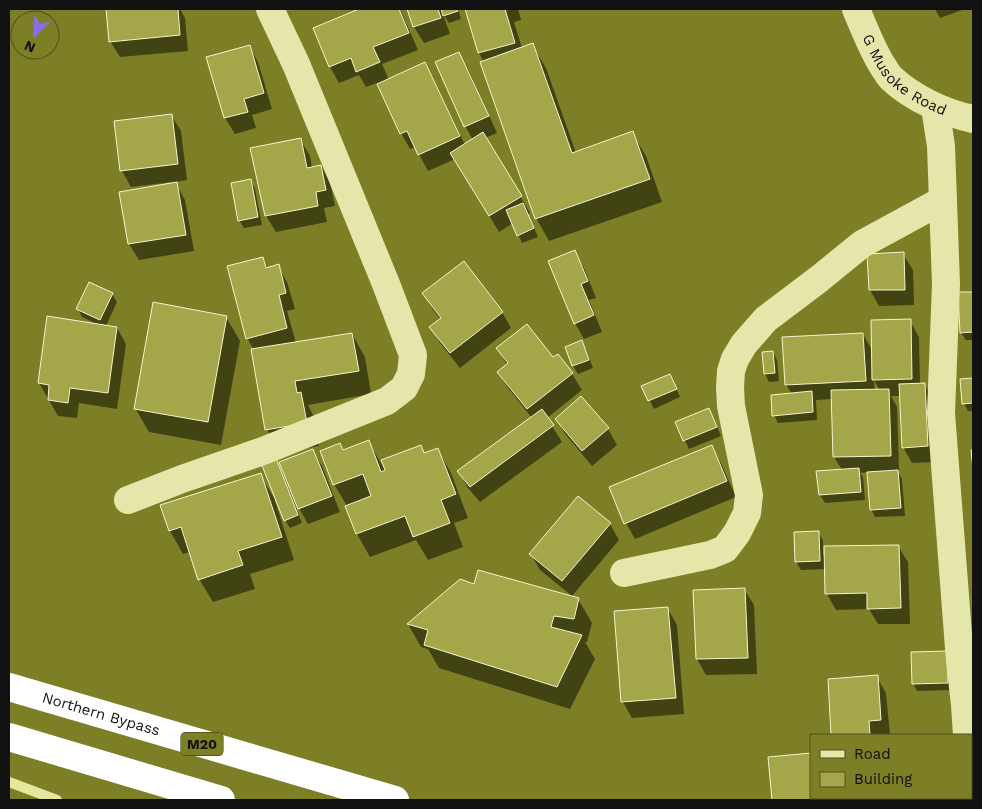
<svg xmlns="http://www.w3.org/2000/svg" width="982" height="809" viewBox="0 0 982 809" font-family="'Work Sans',sans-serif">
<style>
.shadow{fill:#0007;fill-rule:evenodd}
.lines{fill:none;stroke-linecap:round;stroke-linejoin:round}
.stream{stroke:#e6e79f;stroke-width:10}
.building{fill:#a3a649;stroke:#f4f5ce}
.minor{stroke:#e5e6aa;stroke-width:28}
.motorway{stroke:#fff;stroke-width:28}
.labels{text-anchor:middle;stroke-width:4;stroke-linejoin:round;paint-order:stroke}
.shield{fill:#7c7f25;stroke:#313217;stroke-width:1}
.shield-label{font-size:14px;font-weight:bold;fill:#111}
.street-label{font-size:15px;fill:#111;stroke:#7c7f25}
</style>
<rect width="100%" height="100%" fill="#7c7f25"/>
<path class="shadow" d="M107 9H180L185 18 188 51 120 57 110 41Z
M363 9H400L418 50 382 64 389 80 425 63 434 80 465 145 473 140 465 126 458 53 468 69 497 133 485 138 530 213 528 214 538 237 522 243 513 223 499 232 455 159 428 171 415 147 410 149 401 133 377 83 366 87 359 75 339 83 330 67 314 28Z
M408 9H458L461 19 449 23 445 17H444L450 34 424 43 414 27Z
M466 9H518L521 20 514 22 522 48 532 45 546 68 576 153 632 133 646 156 662 202 549 241 536 218 484 62 479 53Z
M935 9H965L940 18Z
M249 46 258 62 272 109 252 115 256 128 235 134 225 118 208 57Z
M171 115 181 131 187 180 175 182 185 200 194 251 139 260 129 244 120 193 173 184 172 182 131 187 122 171 115 122Z
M300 139 310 156 312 168 321 166 330 182 335 206 324 208 327 222 276 232 266 216Z
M251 181 255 189 262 225 244 228 239 220Z
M574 252 584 268 596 298 589 300 602 332 584 339 575 323Z
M903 254 913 270 914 305 879 306 870 290 869 255Z
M262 258 268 269 278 266 287 282 295 309 287 311 296 343 352 334 365 357 371 394 308 405 314 417 319 446 280 453 267 429 254 350 247 338Z
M973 293V340H966L961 333 960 294Z
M112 294 117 302 106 326 117 328 126 344 117 409 79 403 77 418 58 416 39 383 48 318 97 324 82 317 78 309Z
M424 294 502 312 511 328 460 368 440 343 431 327 441 320 433 310Z
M226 317 240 341 221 445 149 432 135 408Z
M910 321 919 337 920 384H924L934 400 937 462 912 463 903 447 900 396H891L897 407 899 471H897L902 479 905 516 875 517 871 509 868 472 860 473 863 477 865 500 825 503 820 495 842 470 834 457 832 399 816 400 817 420 778 423 774 415 792 394 786 385 783 338 863 334 873 352ZM874 380 880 391H875Z
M582 342 586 350 593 368 578 374 573 366 566 347Z
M498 349 553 359 558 356 572 374 582 390 547 418 562 442 480 502 468 488 459 472 532 418 508 388 498 372 507 365Z
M773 352 777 360 779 381 769 382 765 374 763 353Z
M973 379V411H968L964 403 962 380Z
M674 383 680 397 654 409 643 387Z
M581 398 608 429 617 445 592 466 566 435 556 419Z
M713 417 721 436 689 449 676 422Z
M368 441 384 468 420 446 425 454 438 450 451 473 468 518 454 523 463 547 428 560 416 540 370 557 357 534 347 506 334 484 343 451Z
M711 447 721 463 736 497 635 539 626 523Z
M312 450 322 466 340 512 308 524 299 508Z
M275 459 280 467 302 523 290 528 285 520Z
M260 475 274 498 294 560 250 574 255 589 213 602 199 579 190 552 183 554 170 531Z
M610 524 619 540 572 596 540 570 531 554Z
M818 532 823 540V555L898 546 908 562 910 624H878L869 609 836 610 827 594 826 569 801 570 796 562Z
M460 580 475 585 578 599 592 623 587 642H585L595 659 570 709 439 668 428 649 421 647 408 624Z
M744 589 754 605 757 674 706 675 697 659 694 591Z
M668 609 677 625 684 714 632 718 623 702Z
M946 653 952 690 917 691 913 683Z
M877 677 886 693 890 735H833L829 680Z
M769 758 811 798H835V800H773Z
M971 781H973V800H954L953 798H971Z
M835 798H935V800H836Z"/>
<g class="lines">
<path class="stream" d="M9 782 57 800"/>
</g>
<path class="building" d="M106 9H178L180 35 109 42Z
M359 9H399L409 33 373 47 380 62 356 72 351 58 329 67 313 28Z
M407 9H438L441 18 413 27Z
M441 9H457L458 11 443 16Z
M465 9H505L515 43 478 53Z
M533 43 572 153 633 131 650 179 535 219 480 62Z
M250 45 264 93 244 99 248 112 224 118 206 57Z
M459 52 489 116 464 127 435 62Z
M425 62 460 136 418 155 407 131 400 134 377 84Z
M172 114 178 164 120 171 114 121Z
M483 132 522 196 489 216 450 153Z
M301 138 307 168 321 165 326 190 316 192 318 206 265 216 250 148Z
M251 179 258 217 238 221 231 183Z
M177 182 186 235 128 244 119 192Z
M523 203 534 228 517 236 506 210Z
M575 250 588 281 581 284 594 315 574 324 548 261Z
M904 252 905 290H869L867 254Z
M263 257 266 268 279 264 286 293 279 295 287 328 246 339 227 266Z
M464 261 503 312 450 353 429 327 441 318 422 293Z
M89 282 113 293 100 320 76 309Z
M958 292H973V332L960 333Z
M153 302 227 316 208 422 134 409Z
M47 316 117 327 108 393 70 388 68 403 48 400 49 385 38 383Z
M911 319 912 379 872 380 871 320Z
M527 324 553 357 558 354 573 373 527 409 497 372 508 363 496 348Z
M352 333 359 371 295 381 297 393 301 392 307 423 265 430 251 349Z
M863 333 866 381 785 385 782 337Z
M582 340 589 360 572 366 565 347Z
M773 351 775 373 764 374 762 352Z
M670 374 677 389 648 401 641 386Z
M973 378V403L962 404 960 379Z
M925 383 928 446 902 448 899 384Z
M889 389 891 456 833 457 831 390Z
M812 391 813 412 772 416 771 395Z
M581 396 609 428 582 451 555 419Z
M709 408 717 427 683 441 675 422Z
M542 409 554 425 470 487 457 471Z
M369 440 381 472 385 470 381 460 421 445 424 453 438 448 456 494 441 500 450 523 413 537 405 516 356 534 345 506 371 496 363 474 333 485 320 451 340 443 343 450Z
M712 445 727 481 624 524 609 487Z
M313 449 332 496 298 509 279 462Z
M971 450H973V470Z
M276 458 298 515 284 521 261 463Z
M859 468 861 492 819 495 816 471Z
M898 470 901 508 870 510 867 472Z
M261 473 282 537 238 551 243 565 198 580 181 527 169 531 160 505Z
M578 496 611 523 562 581 529 554Z
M819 531 820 561 795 562 794 532Z
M899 545 901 608 867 609V593L825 594 824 546Z
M478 570 579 598 574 619 554 616 551 627 582 635 557 687 424 645 428 630 407 624 460 579 474 584Z
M745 588 748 658 696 659 693 590Z
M668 607 676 698 621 702 614 611Z
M947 651 948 683 912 684 911 652Z
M878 675 881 720 869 721 870 735H831L828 679Z
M811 753V798H827L828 800H772L768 757Z
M971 780H973V800H952V798H971Z"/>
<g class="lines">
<g class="minor">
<path id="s1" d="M856 9C864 28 871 47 882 65 885 69 887 74 891 78 912 98 945 113 973 119"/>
<path d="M935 107 941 146 946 284 941 413 960 661 965 705 967 735"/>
<path d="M128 500 182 479 263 451 387 401 404 388 411 374 413 355 386 284 296 64 270 9"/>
<path d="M624 573 710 555 725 549 737 533 747 513 749 495 731 406 730 387 731 371 735 359 744 344 766 319 819 279 862 244 943 200"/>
</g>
<g class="motorway">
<path id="s2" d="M9 687 395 800"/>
<path d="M9 737 221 800"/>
</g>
</g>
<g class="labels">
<rect class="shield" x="181" y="732.5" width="42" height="23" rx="4"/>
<g class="shield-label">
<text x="202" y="749">M20</text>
</g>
<g class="street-label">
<text dy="5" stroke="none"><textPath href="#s1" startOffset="85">G Musoke Road</textPath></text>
<text dy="5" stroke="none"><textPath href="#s2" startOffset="96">Northern Bypass</textPath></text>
</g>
</g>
<rect width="982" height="809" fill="none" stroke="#111111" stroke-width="20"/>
<rect x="810" y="734" width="162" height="65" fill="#7c7f25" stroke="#51531d"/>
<rect x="820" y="750" width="25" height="8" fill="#e5e6aa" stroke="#51531d"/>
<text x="854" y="759" font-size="15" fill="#111111">Road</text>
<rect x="820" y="772" width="25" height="15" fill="#a3a649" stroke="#51531d"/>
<text x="854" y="784" font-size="15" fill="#111111">Building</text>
<g transform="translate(35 35) rotate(204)"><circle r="24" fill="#7c7f25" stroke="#51531d"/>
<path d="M0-4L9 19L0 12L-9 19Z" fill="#866ff0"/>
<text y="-8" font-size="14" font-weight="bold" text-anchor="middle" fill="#111111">N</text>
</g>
</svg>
